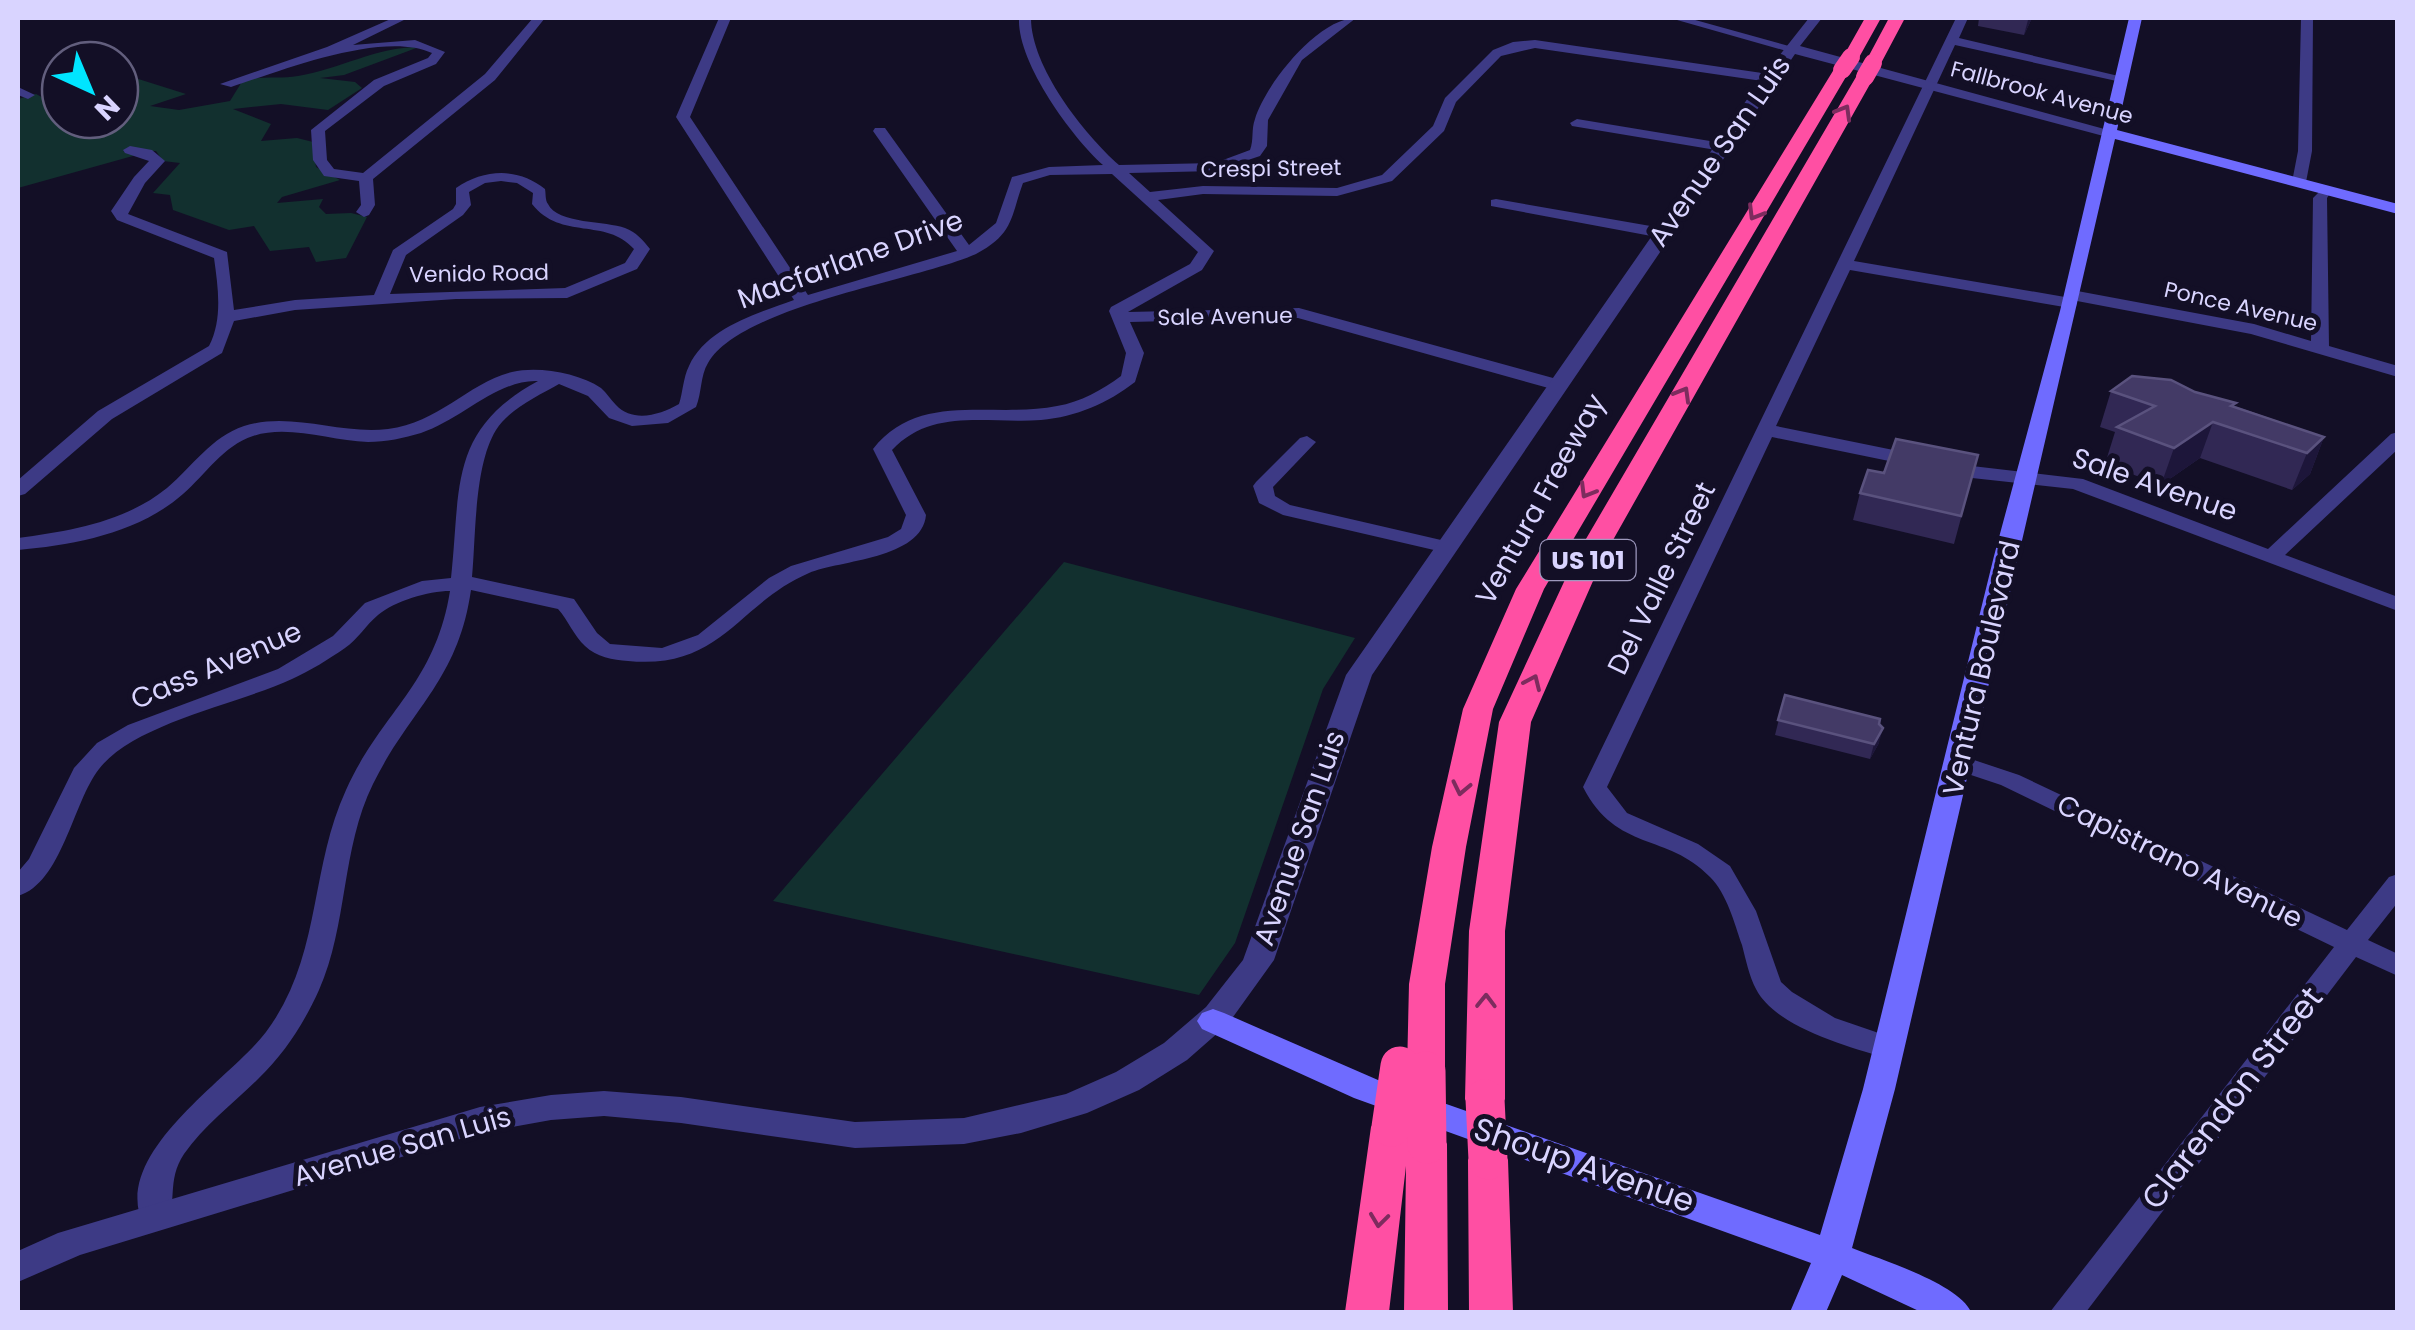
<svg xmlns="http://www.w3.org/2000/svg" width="2415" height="1330" viewBox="0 0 2415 1330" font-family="Poppins,sans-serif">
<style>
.green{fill:#12302f}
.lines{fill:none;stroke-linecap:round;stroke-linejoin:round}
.minor{fill:#3d3a85;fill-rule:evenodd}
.tertiary{fill:#3d3a85;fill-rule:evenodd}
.secondary{fill:#6f6bff;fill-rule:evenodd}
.motorway{fill:#ff4fa3;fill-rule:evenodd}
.motorway-bridge-far1{stroke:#ff4fa3;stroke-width:18}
.motorway-bridge{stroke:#ff4fa3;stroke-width:39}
.wall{fill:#312854}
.shaded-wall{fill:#1d163a}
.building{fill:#433a66;stroke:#5a527e;stroke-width:2.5}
.oneway{stroke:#7d2c5e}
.labels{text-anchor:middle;stroke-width:10;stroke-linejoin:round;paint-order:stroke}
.far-street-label{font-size:22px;fill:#d9d4ff;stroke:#130f26}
.shield{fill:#130f26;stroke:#9e99be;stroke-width:2.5}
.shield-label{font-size:25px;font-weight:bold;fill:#d9d4ff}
.street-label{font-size:28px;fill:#d9d4ff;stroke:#130f26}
.near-street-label{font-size:32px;fill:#d9d4ff;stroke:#130f26}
</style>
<rect width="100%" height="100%" fill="#130f26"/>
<path class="green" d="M419 47 344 75 320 78 355 82 362 88 328 110 281 104 233 109 271 124 261 141 297 138 313 142 316 167 340 180 282 197 277 203 323 199 319 207 326 214 351 213 367 217 346 258 316 262 309 247 270 251 254 226 229 230 173 210 170 195 153 193 180 163 163 161 156 151H123L140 154 18 188V99L36 94 49 101 60 98V120H120V80L132 77 186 94 150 106 179 110 230 101 243 80C262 76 280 79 298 76 340 69 376 47 419 47Z
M1064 562 1355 638 1323 689 1235 943 1199 995 773 901Z"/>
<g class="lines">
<path class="minor" d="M393 18H408L353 45 415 40 445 52 436 64 384 86 325 131 327 160 334 169 363 173 485 74 533 18H545L495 80 373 179 375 205 369 215 364 217 356 212 361 205 359 181 324 176 313 160 311 130 374 80 428 58 432 53C383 30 280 71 231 87L220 84 327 47Z
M719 18H731L690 117 808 295 957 251 873 131 875 128H885L969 245 996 223 1012 177 1049 167 1103 165C1071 136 1017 62 1019 18H1031C1031 67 1084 134 1119 165L1215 163 1250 150C1254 140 1251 130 1255 119 1265 85 1318 18 1356 18L1302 60 1268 120 1267 146 1260 156 1215 171 1129 173 1150 192 1203 186 1337 188 1382 175 1433 126 1445 98 1493 50 1513 42 1535 40 1769 74 1775 78 1769 82 1535 48 1501 56 1456 102 1444 131 1392 181 1337 196 1203 194 1158 200 1214 251 1202 270 1128 312 1299 308 1564 381V389H1552L1298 318 1130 322 1144 353 1135 382C1108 403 1076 417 1041 420 988 424 932 407 892 450L926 515C922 559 840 560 809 573 737 604 722 670 628 661 613 660 596 657 585 646 574 636 568 620 558 609L471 590C458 681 410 709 373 784 341 849 348 925 319 990 304 1023 285 1053 259 1078 234 1103 204 1125 184 1154 166 1181 178 1204 166 1226L155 1230 144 1226C108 1154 230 1080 266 1032 322 957 309 870 346 790 381 712 435 685 450 591 428 591 395 601 378 615 366 625 358 639 345 648 329 659 310 671 292 679 239 704 134 723 99 769 73 802 62 883 18 896V872L29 859 74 768 97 743 128 725 278 669 333 636 365 603 422 581 451 578C461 487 448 430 538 381 498 379 461 420 421 433 404 438 386 442 368 442 331 441 289 424 253 436 223 446 206 474 183 494 139 533 74 545 18 550V538C70 531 125 522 167 488 193 466 211 437 244 426 292 411 340 435 388 429 439 423 468 383 512 372 539 366 578 373 601 388 607 393 610 399 616 405 633 423 660 415 679 404 683 392 683 378 689 366 706 328 758 313 794 300L676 117ZM1112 174 1198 252 1190 264 1111 307 1109 311 1126 353 1121 376C1102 390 1081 402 1057 406 993 419 919 390 873 449L906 515 901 529 888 537 791 566 769 578 698 635 662 648 610 644 597 633 574 599 472 577C476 535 474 466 496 430 509 409 538 396 559 384L588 396 609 418 632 426 668 423 696 407C702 393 700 376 708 363 741 306 915 281 976 254 1014 233 1010 219 1023 183L1050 175Z
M1670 18H1688L1796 48 1790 52Z
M1956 18H1968L1959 38 2127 78 2121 82 1955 45 1854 261 2065 297 2066 292 2072 290 2254 324 2311 341 2313 198 2325 186 2332 190 2327 198 2329 346 2398 366V377L2251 334 2077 301 2076 307 2070 308 1850 270 1776 426 1972 466 2083 479 2268 549 2391 434 2398 432V449L2285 555 2398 597V611L2073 489 1972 478 1772 437 1607 787 1627 813 1698 844 1730 866 1756 911 1781 982 1792 992 1835 1018 1899 1040 1903 1048 1899 1056 1889 1059C1850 1047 1776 1028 1756 989 1749 976 1746 960 1742 945 1734 922 1727 894 1710 877 1667 832 1617 853 1583 787Z
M2301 18H2313L2312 151 2306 182 2299 186 2292 182 2298 151Z
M18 87 35 95 28 99 18 95Z
M1577 119 1722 143 1729 147 1722 151 1572 126 1570 123Z
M130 146 152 150 165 161 145 183 128 214 227 252 234 310 295 300 374 295 393 250 453 209 456 204V188C484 169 518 167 545 189 546 194 545 200 548 204 557 224 607 221 625 228 636 232 643 240 650 249L637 269 567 298 456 299 295 310 234 321 222 353 112 419 25 494 18 496V480L98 411 209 346C223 319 218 287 214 258L117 220 111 211 134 177 149 161 125 153 123 150ZM501 181 517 183 533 193 532 204C561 241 606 217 634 249L625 263 565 288 390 294 406 255 463 215 471 205 469 192 485 183Z
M1496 199 1662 228 1670 233 1662 238 1491 206V200Z
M1307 436 1316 442 1273 487 1275 496 1290 505 1454 543 1457 547 1454 551 1447 553 1283 515 1259 503 1253 486 1256 482 1300 438Z
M1959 755 2019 775 2347 930 2389 877 2398 874V902L2368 940 2398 954V976L2356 957 2086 1312H2050L2334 947 2001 785 1950 768 1947 763Z"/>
<path class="tertiary" d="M1809 18H1822L1800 46 2119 133 2111 138 1795 54 1372 675 1274 960 1228 1024 1187 1060 1139 1090 1087 1113 1021 1133 964 1144 855 1148 681 1123 604 1116 551 1120 480 1133 80 1255 18 1282V1251L58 1233 480 1107 551 1095 604 1091 681 1097 855 1122 964 1118 1066 1094 1116 1072 1164 1043 1206 1007 1243 960 1346 675 1764 75Z"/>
<path class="secondary" d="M2129 18H2142L2117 130 2398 204V214L2115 139 1895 1089 1852 1248C1882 1260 1959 1284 1971 1312H1921L1842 1275 1826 1312H1790L1811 1263 1354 1098 1202 1029 1197 1021 1202 1013 1213 1009 1224 1013 1378 1080 1820 1235 1863 1089 1994 556 2060 311Z"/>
<path class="motorway" d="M1865 18H1881L1857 61H1845L1843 57Z
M1889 18H1905L1879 67H1867L1865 63Z
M1836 66 1850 70 1544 589 1493 709 1466 847 1445 984V1071L1440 1081 1426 1086 1412 1081 1407 1071 1409 984 1432 847 1463 709 1516 589Z
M1865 72 1874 77 1604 556 1531 722 1505 931V1099L1499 1110 1485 1114 1471 1110 1465 1099 1469 931 1499 722 1576 556 1856 77Z
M1391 1111 1405 1116 1411 1127 1410 1138 1413 1133 1427 1128 1441 1133 1447 1144 1448 1312H1404L1406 1166 1389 1312H1345L1371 1127 1377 1116Z
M1488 1144 1502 1148 1508 1160 1513 1312H1469L1468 1160 1474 1148Z"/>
<path class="motorway-bridge-far1" d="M1842 70 1851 57
M1865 77 1873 63"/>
<path class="motorway-bridge" d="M1426 1071 1427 1144
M1485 1099 1488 1160
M1391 1127 1400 1066"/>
</g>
<path class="wall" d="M1979 18H2032L2024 35 1978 26Z
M2111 391 2195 392 2324 437 2310 474 2292 490 2200 458 2161 485 2105 464 2115 432 2100 427Z
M1978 455 1954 544 1853 520 1860 493 1884 473Z
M1785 695 1879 724V743L1870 759 1775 735Z"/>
<path class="shaded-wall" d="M2029 18H2032L2024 35 2028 20Z
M2213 422 2200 458 2161 485 2174 448Z
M2324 437 2310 474 2292 490 2307 453Z
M1883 728 1879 743 1870 759 1874 744Z"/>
<path class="building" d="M2132 376 2171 380 2195 392 2236 403 2231 406 2324 437 2307 453 2213 422 2174 448 2117 427 2155 406 2111 391Z
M1896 439 1978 455 1961 516 1860 493 1868 470 1884 473Z
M1785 695 1880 719 1879 724 1883 728 1874 744 1778 720Z"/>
<defs><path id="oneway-chevron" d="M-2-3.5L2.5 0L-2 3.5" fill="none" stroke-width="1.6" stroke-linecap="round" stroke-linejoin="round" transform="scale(2.5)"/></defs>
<g class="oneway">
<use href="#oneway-chevron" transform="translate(1844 112) rotate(-60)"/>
<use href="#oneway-chevron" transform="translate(1755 213) rotate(121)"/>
<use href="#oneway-chevron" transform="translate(1683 394) rotate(-60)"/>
<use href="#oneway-chevron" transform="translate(1587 491) rotate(121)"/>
<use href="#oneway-chevron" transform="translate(1533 682) rotate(-66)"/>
<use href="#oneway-chevron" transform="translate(1461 788) rotate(102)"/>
<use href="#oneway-chevron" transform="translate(1486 1001) rotate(-89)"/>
<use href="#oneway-chevron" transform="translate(1379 1220) rotate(97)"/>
</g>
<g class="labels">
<g class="far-street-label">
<text transform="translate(2042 92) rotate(15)" y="8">Fallbrook Avenue</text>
<text transform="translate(1271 168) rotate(-1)" y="8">Crespi Street</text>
<text transform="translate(479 273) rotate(-1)" y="8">Venido Road</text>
<text transform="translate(2241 306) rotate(13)" y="8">Ponce Avenue</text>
<text transform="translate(1225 316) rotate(-1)" y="8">Sale Avenue</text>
</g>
<rect class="shield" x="1540.5" y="540" width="95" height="40" rx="8"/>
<g class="shield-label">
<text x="1588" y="569">US 101</text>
</g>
<g class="street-label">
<text transform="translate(1719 151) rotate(-55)" y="10">Avenue San Luis</text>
<text transform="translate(850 259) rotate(-20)" y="10">Macfarlane Drive</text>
<text transform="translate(2155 484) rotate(19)" y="10">Sale Avenue</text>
<text transform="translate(1540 499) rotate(-61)" y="10">Ventura Freeway</text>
<text transform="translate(1661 578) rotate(-64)" y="10">Del Valle Street</text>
<text transform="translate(216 665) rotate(-23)" y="10">Cass Avenue</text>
<text transform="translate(1981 668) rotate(-77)" y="10">Ventura Boulevard</text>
<text transform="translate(1299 838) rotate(-71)" y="10">Avenue San Luis</text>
<text transform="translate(2180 861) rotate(26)" y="10">Capistrano Avenue</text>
<text transform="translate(402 1146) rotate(-16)" y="10">Avenue San Luis</text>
</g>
<g class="near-street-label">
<text transform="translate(2232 1098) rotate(-52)" y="11">Clarendon Street</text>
<text transform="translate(1584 1165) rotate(19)" y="11">Shoup Avenue</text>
</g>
</g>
<rect width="2415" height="1330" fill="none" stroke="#d9d4ff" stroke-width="40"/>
<g transform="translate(90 90) rotate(136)"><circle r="48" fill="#130f26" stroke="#625e7d" stroke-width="2.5"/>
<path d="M0-8L18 38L0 25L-18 38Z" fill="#00e5ff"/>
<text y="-15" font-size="28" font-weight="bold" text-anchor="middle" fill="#d9d4ff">N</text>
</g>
</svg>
